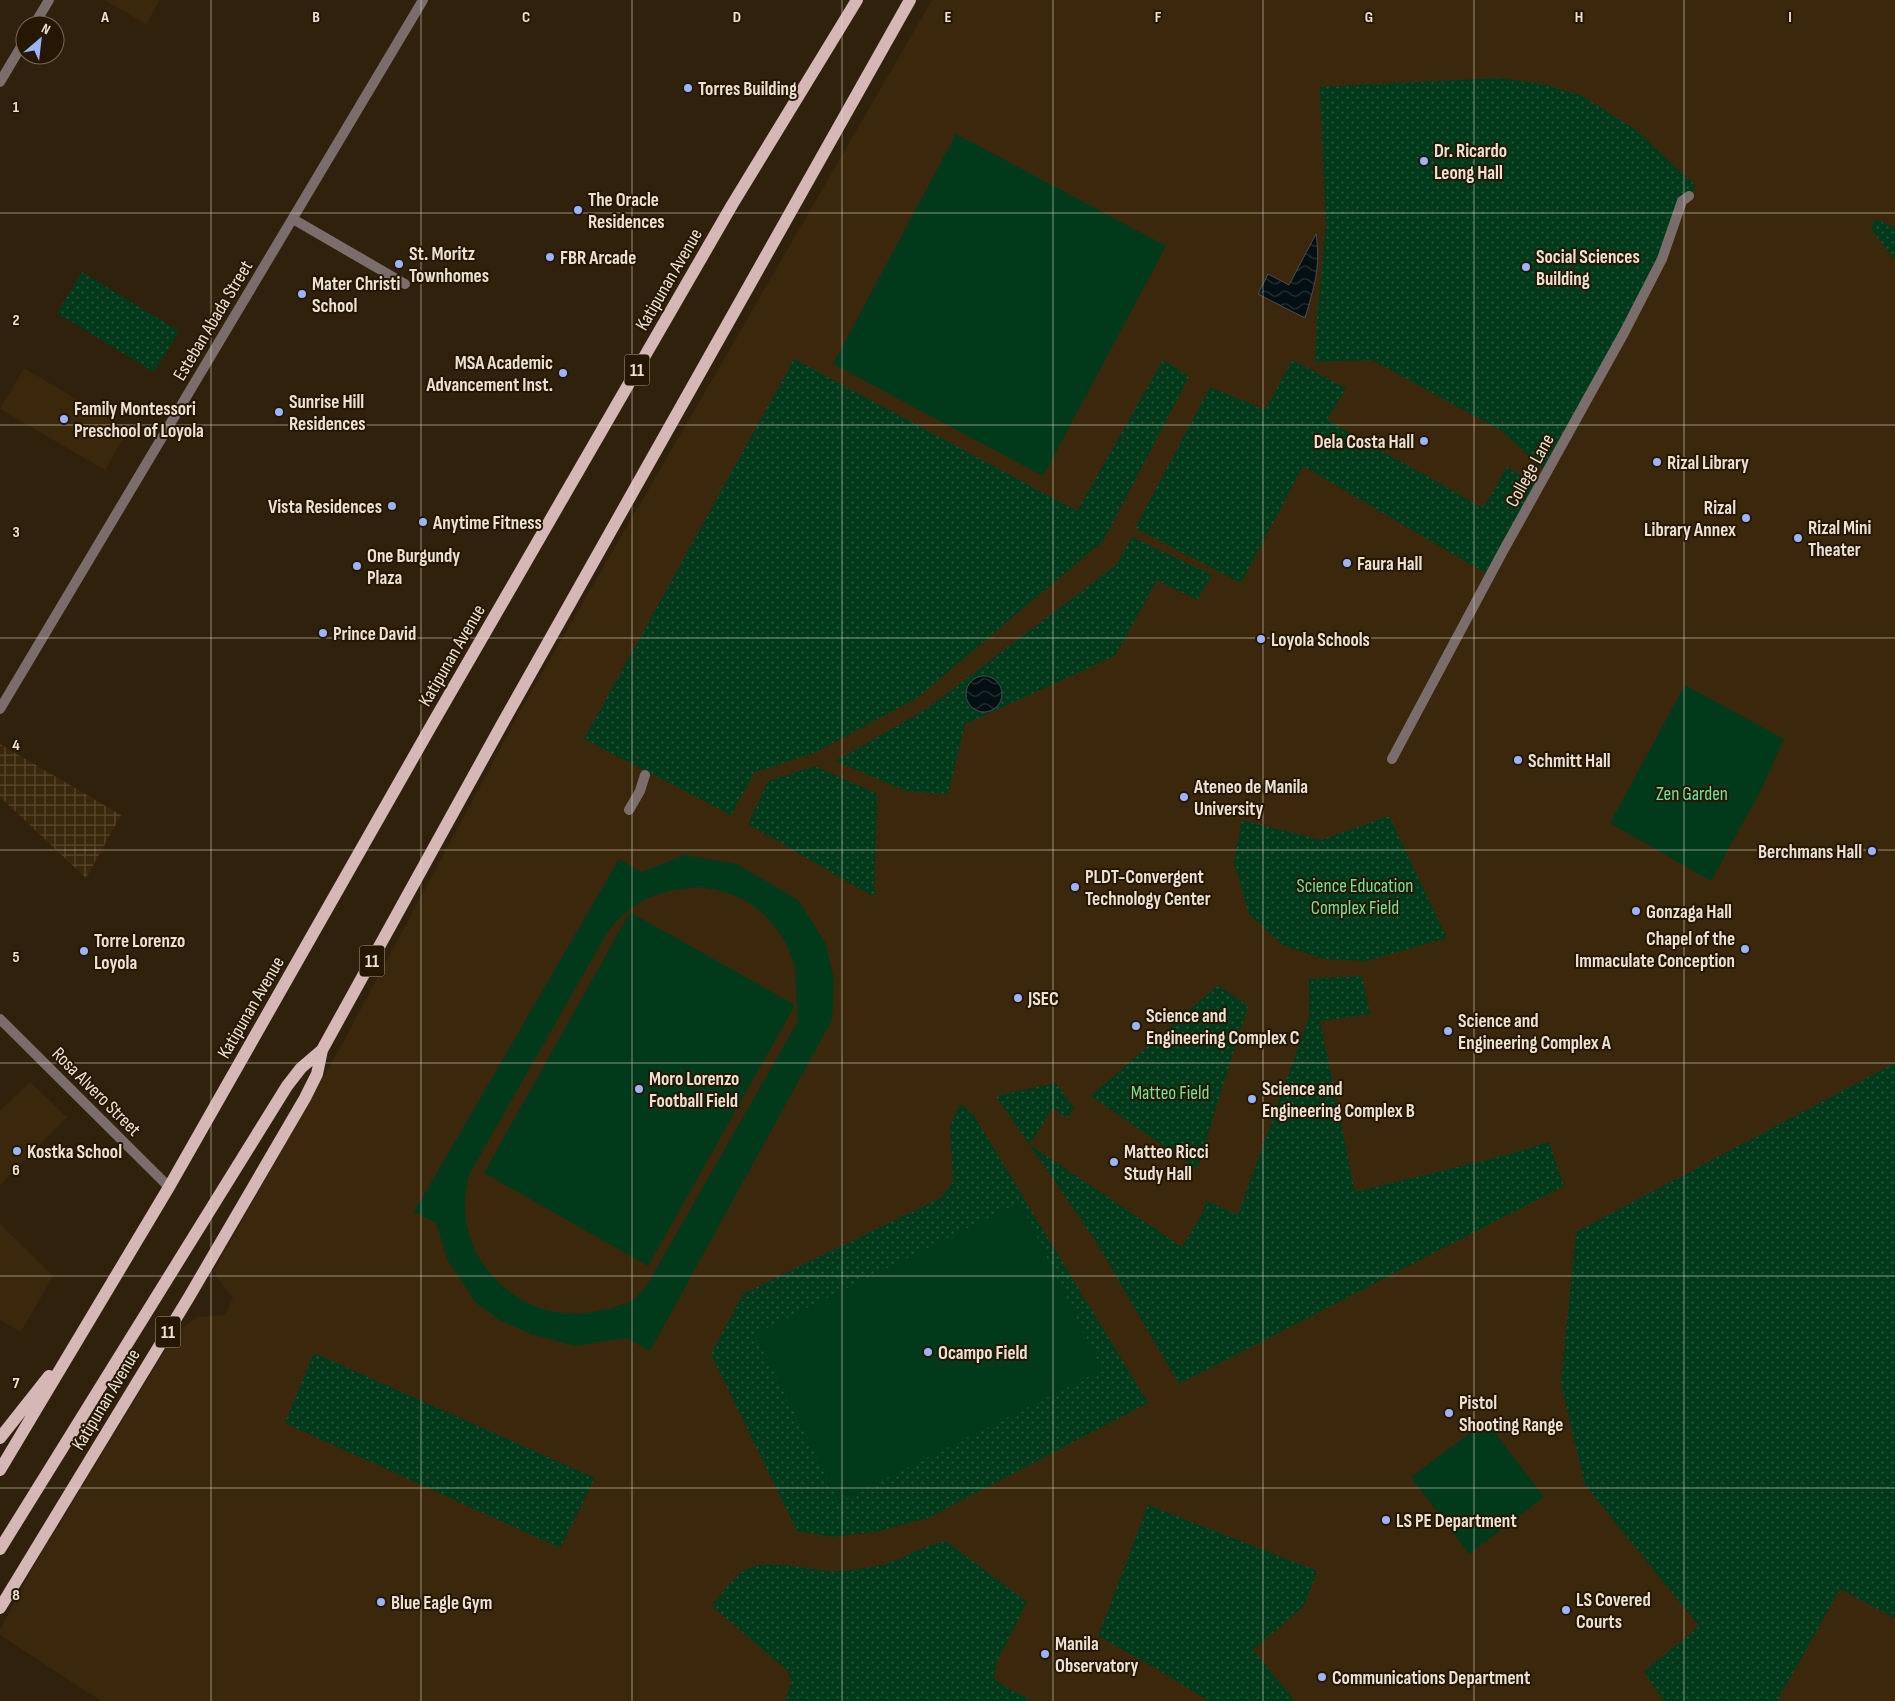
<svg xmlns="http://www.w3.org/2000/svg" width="1895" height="1701" viewBox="0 0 1895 1701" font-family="'Sofia Sans Condensed',sans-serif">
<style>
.industrial{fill:url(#industrial-grid)}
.built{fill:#3b280c}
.grass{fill:url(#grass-dots)}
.garden{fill:#003a1b;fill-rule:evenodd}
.water{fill:url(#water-waves);stroke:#494e4e}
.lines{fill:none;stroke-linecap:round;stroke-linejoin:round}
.pedestrian{stroke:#7b6d6c;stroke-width:10}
.minor{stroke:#7b6d6c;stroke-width:10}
.primary{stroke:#d5b7b5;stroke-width:12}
.grid{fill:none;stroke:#ebe1d4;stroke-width:1;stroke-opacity:0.55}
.poi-dot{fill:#9bb4fd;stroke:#261703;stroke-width:2}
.labels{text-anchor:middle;stroke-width:4;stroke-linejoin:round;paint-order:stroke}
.shield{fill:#261703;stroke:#b0a495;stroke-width:1}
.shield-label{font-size:18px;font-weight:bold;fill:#ebe1d4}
.poi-label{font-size:19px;font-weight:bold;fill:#ebe1d4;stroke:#261703;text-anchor:start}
.street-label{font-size:19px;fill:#ebe1d4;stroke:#261703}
.park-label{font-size:19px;fill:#73e29b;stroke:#261703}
.grid-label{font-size:16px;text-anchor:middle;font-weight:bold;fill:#ebe1d4;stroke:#261703;stroke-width:4;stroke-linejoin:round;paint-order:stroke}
</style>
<defs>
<pattern id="industrial-grid" width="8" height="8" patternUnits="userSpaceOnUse" patternTransform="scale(1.25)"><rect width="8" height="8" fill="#3b280c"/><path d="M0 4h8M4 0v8" fill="none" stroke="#58472e"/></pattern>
<pattern id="grass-dots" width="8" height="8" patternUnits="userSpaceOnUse" patternTransform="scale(1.25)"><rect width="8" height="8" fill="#003a1b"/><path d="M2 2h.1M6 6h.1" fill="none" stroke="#25563b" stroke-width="1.8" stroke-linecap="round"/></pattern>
<pattern id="water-waves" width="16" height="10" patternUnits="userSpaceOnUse" patternTransform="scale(1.25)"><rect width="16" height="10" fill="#030f14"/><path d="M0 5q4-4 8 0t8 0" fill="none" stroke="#283235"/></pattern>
</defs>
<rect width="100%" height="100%" fill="#30210c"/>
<path class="industrial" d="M0 744 121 815 86 878 0 797Z"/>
<path class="built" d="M104 0H160L146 24Z
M932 0H1895V1701H101L0 1635V1629L37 1561 175 1334 197 1317 225 1315 233 1298 217 1278 214 1270 341 1046 523 706Z
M24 368 128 430 105 470 0 409Z
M30 1082 67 1117 0 1185V1111Z
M0 1224 53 1276 21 1332 0 1320Z"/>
<path class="grass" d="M1497 78 1543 84 1582 96 1636 130 1696 186 1546 472 1502 431 1372 360 1315 362 1317 316 1326 226 1320 87Z
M1875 219 1895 228V260L1871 229Z
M82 272 179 331 154 372 57 313Z
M794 359 1077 511 1163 360 1189 377 1103 541 917 698 816 752 754 773 731 815 584 739Z
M1292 360 1346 388 1327 420 1483 508 1507 467 1538 485 1487 574 1303 466 1241 583 1135 528 1210 387 1265 410Z
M1132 537 1212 575 1197 600 1157 580 1115 656 965 724 948 794 906 791 835 761 928 708 1116 565Z
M815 766 877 794 874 897 748 824 768 781Z
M1389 816 1447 938 1366 961 1324 959 1284 946 1249 914 1234 862 1242 820 1321 840Z
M1362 976 1370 1014 1320 1021 1355 1192 1506 1155 1549 1142 1564 1186 1179 1384 1095 1240 996 1096 1056 1083 1074 1108 1068 1118 1052 1108 1030 1145 1182 1247 1203 1213 1206 1201 1238 1215 1309 1017V979Z
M1218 985 1248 1006 1197 1169 1091 1096Z
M1895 1063V1618L1840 1589 1777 1701H1664L1644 1672 1699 1626 1585 1485 1561 1384 1576 1232Z
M960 1104 973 1114 1148 1403 930 1517 880 1531 834 1537 797 1531 711 1354 743 1294 942 1197 953 1182 950 1126Z
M314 1353 595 1478 560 1548 285 1423Z
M1148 1505 1317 1571 1304 1606 1253 1650 1295 1701H1209L1155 1668 1098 1636Z
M946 1541 1027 1602 997 1661 994 1678 1002 1685 1032 1701H785L791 1684 788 1671 712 1606C722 1594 734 1574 749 1568 774 1558 812 1572 840 1571 853 1570 869 1568 882 1565 904 1559 923 1545 946 1541Z"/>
<path class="garden" d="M956 134 1166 246 1043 476 833 364Z
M1685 685 1784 739 1762 788 1711 881 1610 823Z
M684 855 737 864 798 900 825 942 834 979 832 1020 650 1351 626 1338 575 1346 528 1333 500 1320 476 1303 448 1261 436 1223 414 1212 619 859 642 872ZM698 887 717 890 743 899 761 911 776 928 786 943 795 967 798 1021 647 1285C643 1289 639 1295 634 1299 624 1306 610 1309 598 1311 519 1329 444 1252 470 1173L608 931C633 900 659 890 698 887Z
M630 912 795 1005 648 1266 484 1173Z
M1020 1202 1102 1370 839 1502 755 1334Z
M1486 1421 1544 1497 1469 1554 1411 1477Z"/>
<path class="water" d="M1316 234C1321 267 1314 287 1305 318L1258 294 1268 274 1289 285Z
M966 694a18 18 0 1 1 36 0a18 18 0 1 1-36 0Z"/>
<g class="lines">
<path class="pedestrian" d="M1392 759 1502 553 1625 331 1662 259 1682 201 1689 196
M629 810 640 791 645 775"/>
<path class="minor" d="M34 25 49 0
M0 82 25 40
M293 219 405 284
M0 709 423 0
M0 1019 169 1187"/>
<path class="primary" d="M0 1438 49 1376
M0 1470 169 1187 430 728 732 205 857 0
M0 1549 287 1086 301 1068 322 1050
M0 1608 189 1297 305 1098 317 1074 322 1050 501 726 910 0"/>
</g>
<path class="grid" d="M211 0V1701M421 0V1701M632 0V1701M842 0V1701M1053 0V1701M1263 0V1701M1474 0V1701M1684 0V1701M0 213H1895M0 425H1895M0 638H1895M0 850H1895M0 1063H1895M0 1276H1895M0 1488H1895"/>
<g class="poi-dot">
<circle cx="688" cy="88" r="5"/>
<circle cx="1424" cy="161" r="5"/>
<circle cx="578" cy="210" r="5"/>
<circle cx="550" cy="257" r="5"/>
<circle cx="399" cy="264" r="5"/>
<circle cx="1526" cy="267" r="5"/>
<circle cx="302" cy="294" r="5"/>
<circle cx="563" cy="373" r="5"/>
<circle cx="279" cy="412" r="5"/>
<circle cx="64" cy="419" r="5"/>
<circle cx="1424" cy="441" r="5"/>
<circle cx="1657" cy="462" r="5"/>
<circle cx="392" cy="506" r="5"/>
<circle cx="1746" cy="518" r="5"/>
<circle cx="423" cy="522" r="5"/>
<circle cx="1798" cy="538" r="5"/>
<circle cx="1347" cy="563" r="5"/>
<circle cx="357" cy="566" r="5"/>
<circle cx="323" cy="633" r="5"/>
<circle cx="1261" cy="639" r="5"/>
<circle cx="1518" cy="760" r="5"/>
<circle cx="1184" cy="797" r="5"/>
<circle cx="1872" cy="851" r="5"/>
<circle cx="1075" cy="887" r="5"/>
<circle cx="1636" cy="911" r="5"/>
<circle cx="1745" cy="949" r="5"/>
<circle cx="84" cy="951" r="5"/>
<circle cx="1018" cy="998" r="5"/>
<circle cx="1136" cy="1026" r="5"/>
<circle cx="1448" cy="1031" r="5"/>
<circle cx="639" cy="1089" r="5"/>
<circle cx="1252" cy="1099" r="5"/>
<circle cx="17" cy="1151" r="5"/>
<circle cx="1114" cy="1162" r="5"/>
<circle cx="928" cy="1352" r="5"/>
<circle cx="1449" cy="1413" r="5"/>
<circle cx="1386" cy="1520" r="5"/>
<circle cx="381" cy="1602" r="5"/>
<circle cx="1566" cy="1610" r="5"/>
<circle cx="1045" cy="1654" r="5"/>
<circle cx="1322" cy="1677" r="5"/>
</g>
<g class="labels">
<g class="shield">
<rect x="624.5" y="354.5" width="25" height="31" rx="4"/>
<rect x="359.5" y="945.5" width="25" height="31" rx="4"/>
<rect x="155.5" y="1316.5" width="25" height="31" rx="4"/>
</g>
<g class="shield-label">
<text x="637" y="376">11</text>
<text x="372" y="967">11</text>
<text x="168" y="1338">11</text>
</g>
<g class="poi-label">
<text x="698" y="95">Torres Building</text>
<text x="1434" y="157">Dr. Ricardo<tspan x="1434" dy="22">Leong Hall</tspan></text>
<text x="588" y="206">The Oracle<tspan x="588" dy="22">Residences</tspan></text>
<text x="409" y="260">St. Moritz<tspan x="409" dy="22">Townhomes</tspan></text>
<text x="1536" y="263">Social Sciences<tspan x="1536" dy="22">Building</tspan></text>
<text x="560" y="264">FBR Arcade</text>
<text x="312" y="290">Mater Christi<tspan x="312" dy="22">School</tspan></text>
<text x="553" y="369" text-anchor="end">MSA Academic<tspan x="553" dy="22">Advancement Inst.</tspan></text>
<text x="289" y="408">Sunrise Hill<tspan x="289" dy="22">Residences</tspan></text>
<text x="74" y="415">Family Montessori<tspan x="74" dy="22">Preschool of Loyola</tspan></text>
<text x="1414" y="448" text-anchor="end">Dela Costa Hall</text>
<text x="1667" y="469">Rizal Library</text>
<text x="382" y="513" text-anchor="end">Vista Residences</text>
<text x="1736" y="514" text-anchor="end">Rizal<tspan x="1736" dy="22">Library Annex</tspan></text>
<text x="433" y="529">Anytime Fitness</text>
<text x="1808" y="534">Rizal Mini<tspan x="1808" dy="22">Theater</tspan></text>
<text x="367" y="562">One Burgundy<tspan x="367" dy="22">Plaza</tspan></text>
<text x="1357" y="570">Faura Hall</text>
<text x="333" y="640">Prince David</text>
<text x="1271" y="646">Loyola Schools</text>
<text x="1528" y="767">Schmitt Hall</text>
<text x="1194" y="793">Ateneo de Manila<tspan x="1194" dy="22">University</tspan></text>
<text x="1862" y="858" text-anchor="end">Berchmans Hall</text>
<text x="1085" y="883">PLDT-Convergent<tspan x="1085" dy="22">Technology Center</tspan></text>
<text x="1646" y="918">Gonzaga Hall</text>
<text x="1735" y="945" text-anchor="end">Chapel of the<tspan x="1735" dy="22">Immaculate Conception</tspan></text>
<text x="94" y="947">Torre Lorenzo<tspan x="94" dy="22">Loyola</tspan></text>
<text x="1028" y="1005">JSEC</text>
<text x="1146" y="1022">Science and<tspan x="1146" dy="22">Engineering Complex C</tspan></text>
<text x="1458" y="1027">Science and<tspan x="1458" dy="22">Engineering Complex A</tspan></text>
<text x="649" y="1085">Moro Lorenzo<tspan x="649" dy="22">Football Field</tspan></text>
<text x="1262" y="1095">Science and<tspan x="1262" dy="22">Engineering Complex B</tspan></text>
<text x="27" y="1158">Kostka School</text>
<text x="1124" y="1158">Matteo Ricci<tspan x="1124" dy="22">Study Hall</tspan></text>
<text x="938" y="1359">Ocampo Field</text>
<text x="1459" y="1409">Pistol<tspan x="1459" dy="22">Shooting Range</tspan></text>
<text x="1396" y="1527">LS PE Department</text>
<text x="1576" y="1606">LS Covered<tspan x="1576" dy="22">Courts</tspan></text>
<text x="391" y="1609">Blue Eagle Gym</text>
<text x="1055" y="1650">Manila<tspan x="1055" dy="22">Observatory</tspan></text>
<text x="1332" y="1684">Communications Department</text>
</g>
<g class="street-label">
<text transform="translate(668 279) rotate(-60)" y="7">Katipunan Avenue</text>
<text transform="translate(212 320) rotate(-59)" y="7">Esteban Abada Street</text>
<text transform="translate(1529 470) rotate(-61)" y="7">College Lane</text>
<text transform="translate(451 655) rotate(-60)" y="7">Katipunan Avenue</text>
<text transform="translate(250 1007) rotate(-60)" y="7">Katipunan Avenue</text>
<text transform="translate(97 1091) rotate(45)" y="7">Rosa Alvero Street</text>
<text transform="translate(105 1399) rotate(-59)" y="7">Katipunan Avenue</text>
</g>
<g class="park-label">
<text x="1692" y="800">Zen Garden</text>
<text x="1355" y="892">Science Education<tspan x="1355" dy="22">Complex Field</tspan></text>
<text x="1170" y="1099">Matteo Field</text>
</g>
</g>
<g class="grid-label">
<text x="105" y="22">A</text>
<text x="316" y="22">B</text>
<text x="526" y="22">C</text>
<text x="737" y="22">D</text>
<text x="948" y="22">E</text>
<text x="1158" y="22">F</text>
<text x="1369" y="22">G</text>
<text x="1579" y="22">H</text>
<text x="1790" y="22">I</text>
<text x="16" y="112">1</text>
<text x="16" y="325">2</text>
<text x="16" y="537">3</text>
<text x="16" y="750">4</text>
<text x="16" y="962">5</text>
<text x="16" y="1175">6</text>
<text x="16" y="1388">7</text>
<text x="16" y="1600">8</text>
</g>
<g transform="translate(40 40) rotate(28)"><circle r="24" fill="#261703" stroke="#756857"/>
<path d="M0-4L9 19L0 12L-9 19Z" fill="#9bb4fd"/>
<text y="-8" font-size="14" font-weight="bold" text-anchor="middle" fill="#ebe1d4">N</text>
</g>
</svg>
